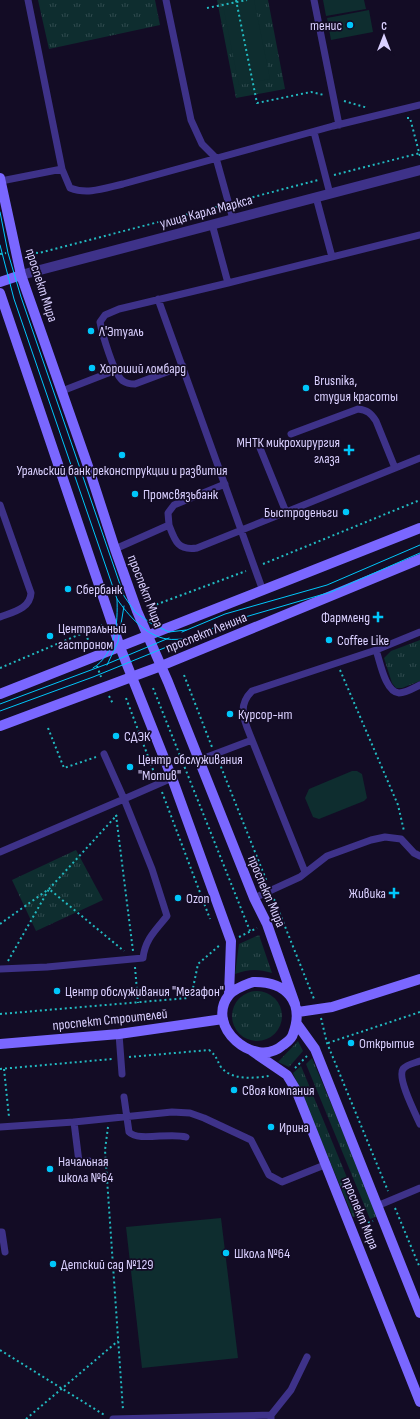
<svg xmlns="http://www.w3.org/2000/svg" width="420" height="1419" viewBox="0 0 420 1419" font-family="'Sofia Sans Condensed',sans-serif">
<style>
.grass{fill:url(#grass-tufts)}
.garden{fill:#0e2d2f}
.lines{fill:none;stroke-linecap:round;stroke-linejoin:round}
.path{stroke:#22bac1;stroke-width:2;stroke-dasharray:2 3;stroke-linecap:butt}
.lane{stroke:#3e3289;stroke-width:7}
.street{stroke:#3e3289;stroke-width:10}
.secondary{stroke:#7a67ff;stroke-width:10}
.tram{stroke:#00c7fb;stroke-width:1}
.poi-dot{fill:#00c7fb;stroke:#130c25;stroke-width:1.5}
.labels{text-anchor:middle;stroke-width:3.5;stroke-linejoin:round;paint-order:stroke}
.poi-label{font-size:14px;fill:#dad0ff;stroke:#130c25;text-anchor:start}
.street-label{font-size:14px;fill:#dad0ff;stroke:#130c25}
</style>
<defs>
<pattern id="grass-tufts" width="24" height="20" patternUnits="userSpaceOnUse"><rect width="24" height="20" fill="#0e2d2f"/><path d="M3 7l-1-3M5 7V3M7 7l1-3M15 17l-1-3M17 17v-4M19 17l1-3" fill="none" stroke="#304a4e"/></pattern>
</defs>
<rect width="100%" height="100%" fill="#130c25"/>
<path class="grass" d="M38 0H155L160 25 49 49Z
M217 0H268L285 89 236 98Z
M420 640V681L402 688H396L392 683 384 658 391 651Z
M76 850 103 900 36 931 12 880Z
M259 935 272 973C258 969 249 969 235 974L239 944Z
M232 1016a25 25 0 1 1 50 0a25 25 0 1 1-50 0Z
M298 1041 303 1051 289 1067 278 1062Z
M312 1058 378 1216 370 1219 306 1064Z
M301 1066 362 1214 353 1217 293 1073Z"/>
<path class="garden" d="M222 0H254L270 79 239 85Z
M323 0H364L366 9 326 16Z
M369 10 373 32 331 40 327 18Z
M352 771H357L362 774 367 798 364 801 319 819 313 817 305 798 309 789Z
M221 1218 238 1358 142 1368 126 1227Z"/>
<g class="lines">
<path class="path" d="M236 0 257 103 311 92 324 95
M207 8 247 0
M344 101 368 108
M407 118H410L420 156
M334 175 420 153
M238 201 318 180
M26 252 39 253 220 206
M0 254 6 253
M263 564 420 500
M147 608 246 571
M86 633 90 647
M97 666 101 677
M0 668 102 625
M340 670 398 805 404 831
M184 675 212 747
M153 688 250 931
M109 696 113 704
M126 698 155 775
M48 728 64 768 96 757
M219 762 267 882
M162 792 210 919
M116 815 133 951
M274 899 314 999
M0 924 49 889 117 815
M239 937 257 928
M8 961 49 889 124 951
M135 967 138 1003
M0 1014 188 998 193 988 198 964 221 944
M321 1018 327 1043 388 1191
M328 1043 420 1012
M129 1057 209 1050C217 1056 216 1059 221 1067 232 1081 254 1078 269 1076
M295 1068 307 1056
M0 1069 112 1059
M4 1069 9 1117
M108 1127 105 1150 123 1410
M395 1208 420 1268
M358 1218 365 1216
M368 1223 373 1221
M0 1350 106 1416
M26 1419 118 1341"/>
<path class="lane" d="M28 0 62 169 70 188C88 195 105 188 123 184L333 126 420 105
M166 0 191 120 202 144 216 158 233 219
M314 0 339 125
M314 132 330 194
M1 181 62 169
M316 197 332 257
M228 283 420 235
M158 299 263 591
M183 366 135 384C131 384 127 384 123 381 114 375 102 333 100 322L105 315 119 309 228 283 212 224
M62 391 116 370
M291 434 358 409C367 410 371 413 376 421L395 468
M260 448 286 512
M0 505 31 593C30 609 13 612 0 617
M169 525 168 513 174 505 225 484
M115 549 169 525C175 541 178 551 197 548L420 458
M376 650C380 661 385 692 399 693 406 693 414 688 420 685
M252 740 305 872
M104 754 124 799 172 778
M199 760 252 740C245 722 236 707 252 691L376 650 420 632
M0 852 124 799 152 869 167 916C156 930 145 939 143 958L47 967 0 969
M254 898 300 877 327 856 371 840 385 837 401 839 414 853 420 856
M119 1034 122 1074
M420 1061C415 1063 407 1064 403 1069 397 1078 415 1113 420 1124
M124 1097 129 1132C138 1142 170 1132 186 1137
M74 1122 79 1162 89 1161
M0 1127 74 1122 172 1112 190 1113 204 1118 251 1140 269 1175 282 1182 327 1164
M377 1206 420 1188
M0 1232H2L5 1252
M113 1419 271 1415
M271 1419V1415L291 1390 307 1357"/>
<path class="street" d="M21 275 420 170"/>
<path class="secondary" d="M0 178 21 275 90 472 115 549 137 611 168 682 254 898 267 924 295 1004
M0 282 21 275
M0 293 120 647 172 778 231 941 229 995
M0 694 420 528
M0 726 161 666 420 559
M253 982C286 981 305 1002 293 1034 292 1039 287 1042 283 1045 255 1070 204 1026 229 995 235 988 245 985 253 982Z
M298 1012 332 1007 420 979
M297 1024 315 1049 420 1313
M0 1044 119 1034 223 1019
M252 1051 287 1075 296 1090 420 1402"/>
<path class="tram" d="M0 212 8 253 21 297 124 596 135 612 152 624 169 632 186 630
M0 245 14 299 117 599C128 615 146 636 167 639 172 640 180 639 185 639
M182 632 225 614 327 585 420 545
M107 665 118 642 124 606
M93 668C116 654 118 622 117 599
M0 704 107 664 169 638
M0 711 93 677 228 622 331 592 420 553"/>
</g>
<g class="poi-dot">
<circle cx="350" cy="25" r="4"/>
<circle cx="91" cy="331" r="4"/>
<circle cx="92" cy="368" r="4"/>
<circle cx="306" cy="388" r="4"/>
<path d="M347 444h4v4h4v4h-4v4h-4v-4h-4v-4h4z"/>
<circle cx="122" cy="455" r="4"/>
<circle cx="135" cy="494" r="4"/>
<circle cx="346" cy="512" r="4"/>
<circle cx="68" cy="589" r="4"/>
<path d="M376 611h4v4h4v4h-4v4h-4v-4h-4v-4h4z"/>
<circle cx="50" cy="636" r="4"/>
<circle cx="329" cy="640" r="4"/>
<circle cx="230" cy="714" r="4"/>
<circle cx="116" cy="736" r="4"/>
<circle cx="130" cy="767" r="4"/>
<path d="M392 887h4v4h4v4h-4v4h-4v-4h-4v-4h4z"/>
<circle cx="178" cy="898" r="4"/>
<circle cx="57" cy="991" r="4"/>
<circle cx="351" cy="1043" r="4"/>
<circle cx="234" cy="1090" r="4"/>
<circle cx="271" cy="1127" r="4"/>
<circle cx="50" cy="1169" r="4"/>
<circle cx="226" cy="1253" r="4"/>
<circle cx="53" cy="1264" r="4"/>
</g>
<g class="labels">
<g class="poi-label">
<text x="342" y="30" text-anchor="end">тенис</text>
<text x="99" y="336">Л'Этуаль</text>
<text x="100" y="373">Хороший ломбард</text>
<text x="314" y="385">Brusnika,<tspan x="314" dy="16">студия красоты</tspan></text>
<text x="340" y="447" text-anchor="end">МНТК микрохирургия<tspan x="340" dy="16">глаза</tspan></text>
<text x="122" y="475" text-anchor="middle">Уральский банк реконструкции и развития</text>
<text x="143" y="499">Промсвязьбанк</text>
<text x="338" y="517" text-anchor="end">Быстроденьги</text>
<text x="76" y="594">Сбербанк</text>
<text x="370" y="622" text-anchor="end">Фармленд</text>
<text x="58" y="633">Центральный<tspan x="58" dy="16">гастроном</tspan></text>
<text x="337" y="645">Coffee Like</text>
<text x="238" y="719">Курсор-нт</text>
<text x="124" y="741">СДЭК</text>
<text x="138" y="764">Центр обслуживания<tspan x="138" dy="16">"Мотив"</tspan></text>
<text x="386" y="898" text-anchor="end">Живика</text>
<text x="186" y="903">Ozon</text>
<text x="65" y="996">Центр обслуживания "Мегафон"</text>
<text x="359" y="1048">Открытие</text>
<text x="242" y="1095">Своя компания</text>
<text x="279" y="1132">Ирина</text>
<text x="58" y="1166">Начальная<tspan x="58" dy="16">школа №64</tspan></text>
<text x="234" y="1258">Школа №64</text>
<text x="61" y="1269">Детский сад №129</text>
</g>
<g class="street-label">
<text transform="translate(206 211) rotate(-15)" y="5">улица Карла Маркса</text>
<text transform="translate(42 285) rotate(72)" y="5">проспект Мира</text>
<text transform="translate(146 591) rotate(69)" y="5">проспект Мира</text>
<text transform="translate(206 632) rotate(-22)" y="5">проспект Ленина</text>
<text transform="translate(267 891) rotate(67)" y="5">проспект Мира</text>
<text transform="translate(110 1019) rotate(-6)" y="5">проспект Строителей</text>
<text transform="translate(361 1213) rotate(68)" y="5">проспект Мира</text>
</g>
</g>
<g transform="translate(384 36)" stroke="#130c25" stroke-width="3" paint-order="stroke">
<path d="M0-3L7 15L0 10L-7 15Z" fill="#dad0ff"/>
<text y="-6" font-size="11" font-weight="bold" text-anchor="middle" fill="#dad0ff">С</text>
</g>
</svg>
